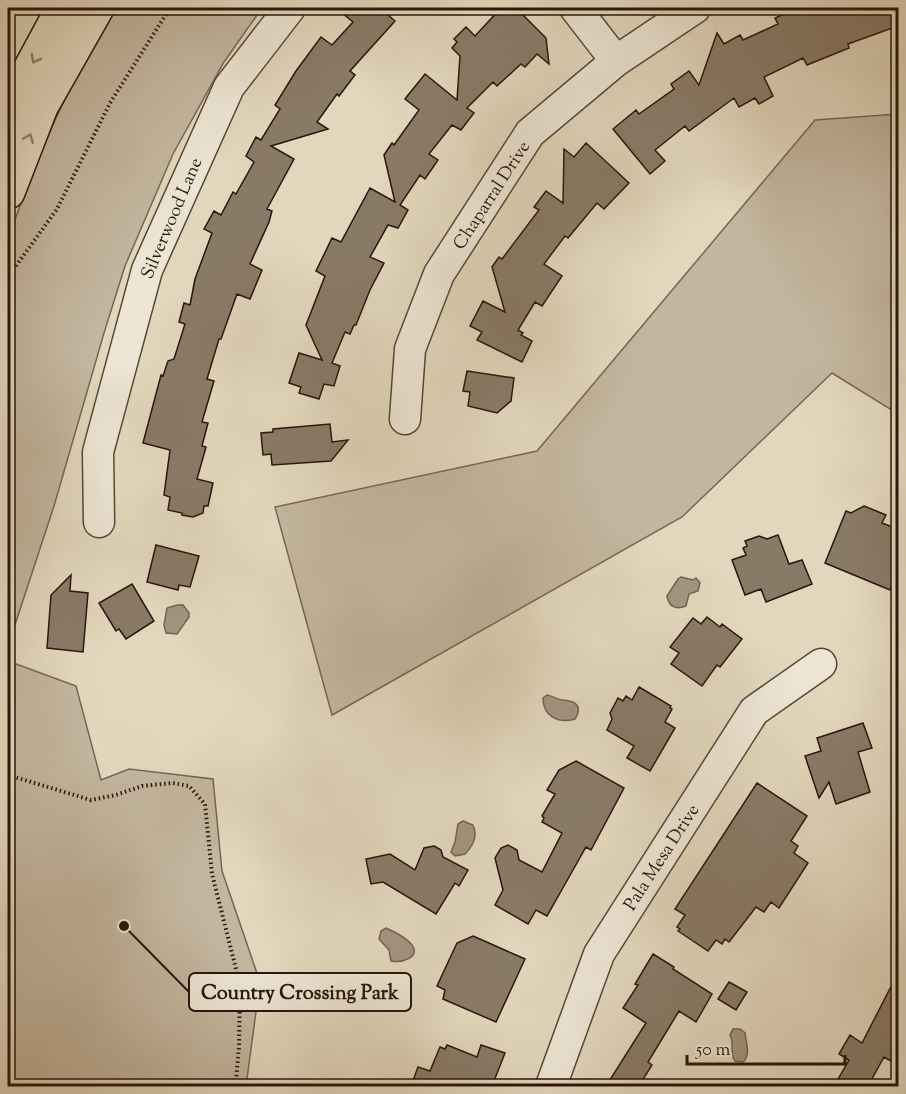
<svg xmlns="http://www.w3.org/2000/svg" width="906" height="1094" viewBox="0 0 906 1094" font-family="'Sorts Mill Goudy',serif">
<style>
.green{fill:#c3b69f;stroke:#766656;stroke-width:1.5}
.water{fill:#a39581;stroke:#726252;stroke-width:1.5}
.building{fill:#897a68;stroke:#29150c;stroke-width:1.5}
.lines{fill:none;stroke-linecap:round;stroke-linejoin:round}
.minor-casing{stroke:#574638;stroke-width:33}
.major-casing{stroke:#29150c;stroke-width:36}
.path{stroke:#29150c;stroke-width:4;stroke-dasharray:1.5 3;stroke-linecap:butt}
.minor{stroke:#ece5d4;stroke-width:30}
.major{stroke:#e2d7bd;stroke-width:33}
.oneway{stroke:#8f806d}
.labels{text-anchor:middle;stroke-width:6;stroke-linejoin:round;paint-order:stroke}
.street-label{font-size:18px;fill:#29150c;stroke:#ece5d4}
.leader{fill:none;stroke:#29150c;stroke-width:2}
.callout-dot{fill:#29150c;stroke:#ece5d4;stroke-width:2}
.callout{fill:#ece5d4;stroke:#29150c;stroke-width:2}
.callout-label{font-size:20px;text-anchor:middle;font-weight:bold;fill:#29150c}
</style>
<rect width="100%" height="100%" fill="#e2d7bd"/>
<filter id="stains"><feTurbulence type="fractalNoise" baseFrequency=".00333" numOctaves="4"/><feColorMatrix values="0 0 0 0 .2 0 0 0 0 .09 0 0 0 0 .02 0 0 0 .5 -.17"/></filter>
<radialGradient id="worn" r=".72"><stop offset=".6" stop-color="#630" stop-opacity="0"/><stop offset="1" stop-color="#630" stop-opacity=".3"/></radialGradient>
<path class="green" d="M114 8H262L224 62 173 154 125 266 104 333 54 506 8 646V240C35 159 70 81 114 8Z
M898 114V414L832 373 682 517 332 715 275 507 537 451 815 120Z
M8 661 76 686 101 780 129 769 213 779 222 871 260 982 246 1086H8Z"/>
<path class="water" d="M681 577 693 580 696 578 700 583 698 591 689 594 686 606C676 610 669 607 667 596L678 579Z
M177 605H183L189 613V617L177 634 166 633 164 625 167 608Z
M547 695C553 696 558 700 563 700 576 701 583 706 575 719 558 724 543 716 543 698Z
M463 821 473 825C478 836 473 846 465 854L455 856 451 852 455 842 458 824Z
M386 928C395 932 406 937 412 945 421 958 401 963 391 961L389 950 379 939 381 931Z
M733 1029H740L745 1033C746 1043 751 1055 743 1062L735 1061C729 1053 735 1043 730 1035Z"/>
<path class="building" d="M336 8H380L395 21 350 71 355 75 339 96 337 94 317 122 328 129 271 146 294 159 267 209 272 211 269 222 250 264 262 270 250 299 237 294 221 339H219L207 379 214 381 202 422 208 423 202 446 206 447 197 479 213 483 208 506H204L203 513 193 517 182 515V513L168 510 170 497 164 495 170 450 143 443 161 375 163 376 168 361 174 359 185 324 179 322 184 303 190 305 195 279 212 233 204 229 214 211 221 215 233 192 236 194 254 162 246 156 256 137 261 140 280 109 275 105 296 71 321 37 332 45 353 22Z
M501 8H516L546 38 549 64 537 54 525 67 521 64 497 86 493 82 467 108 474 113 461 130 452 125 429 154 438 160 425 179 420 175 400 205 408 210 398 228 388 225 370 257 384 263 370 290 356 325H354L350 334 345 332 332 363 340 366 334 386 324 384 319 399 299 393 301 387 289 383 299 353 322 360 306 325 325 276 316 271 332 238 341 242 370 188 395 202 384 155 392 143 394 145 419 110 405 99 425 74 457 100 460 56 452 48 457 42 454 39 466 27 475 36Z
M797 8H898V26L848 44 849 48 807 65 803 58 764 77 773 96 759 104 755 98 739 107 734 98 689 131 685 126 655 150 665 161 650 174 613 129 636 110 639 114 674 89 671 84 689 71 699 85 717 33 724 44 740 35 743 40 778 24 775 18Z
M586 143 629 183 604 209 597 203 568 238 565 236 544 264 562 276 542 306 535 302 518 330 523 333 521 335 532 341 522 362 477 340 482 332 470 326 483 301 505 312 492 267 499 257 502 259 539 210 534 207 546 191 563 203 564 149 574 157Z
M467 371 514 378 511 401 497 413 468 406 470 392 463 391Z
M330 424 332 442 348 440 331 461 272 465 271 454 263 455 261 433 273 432V429Z
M864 506 886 515 882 523 898 529V568L890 590 825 563 846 511 851 513Z
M778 535 789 564 802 560 812 584 766 602 761 589 745 595 732 560 746 555 743 548 747 546 745 541 759 536 767 539Z
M156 545 199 556 190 587 179 585 178 590 147 582Z
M71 575 70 591 88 593 83 652 47 648 51 595Z
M132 584 154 621 126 639 119 629 116 631 99 603Z
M707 617 720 627 722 624 742 639 720 667 717 665 702 686 671 664 679 653 670 647 693 618 701 624Z
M639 687 671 706 670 708 672 709 665 722 675 728 650 771 627 758 634 746 607 730 612 719 610 713 618 698 623 701 626 696 632 700Z
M863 723 872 748 858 752 870 792 836 804 829 782 819 798 805 756 821 751 817 738Z
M576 761 624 788 591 850 586 847 547 916 536 910 528 924 495 905 503 890 495 858 501 848 508 845 517 850 519 860 542 872 562 833 542 822 544 818 542 816 555 794 547 790 559 770Z
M757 783 807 816 791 841 798 846 794 853 808 863 779 908 771 902 764 912 756 907 729 942 725 939 722 944 716 940 708 951 678 931 680 929 677 927 685 915 675 909Z
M434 846 441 850 443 857 468 870 459 886 455 883 436 914 383 882 371 884 366 859 390 854 415 870 424 848Z
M473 936 525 959 496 1022 443 999 445 990 437 986 457 943Z
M653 954 674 967 673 969 712 994 696 1022 679 1011 648 1062 652 1065 639 1086H606L646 1023 623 1008 638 985 635 984Z
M898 973V1065L884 1057 868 1086H834L849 1060 839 1054 850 1035 862 1043Z
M729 982 747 992 736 1010 718 999Z
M447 1045 477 1057 481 1045 505 1053 492 1086H411L418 1067 430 1071 440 1047 445 1049Z"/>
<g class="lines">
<defs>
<path id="minor" d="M575 8 616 61
M405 419 410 349 439 274 530 133 616 61 695 8
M99 522 98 452 147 270 229 87 290 8
M551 1086 599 954 754 711 821 664"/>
<path id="major" d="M8 118 23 82 63 8
M8 192 41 107 97 8"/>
</defs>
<use href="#minor" class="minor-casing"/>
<use href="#major" class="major-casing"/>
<path class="path" d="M8 277 57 209 110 103 170 8
M8 775 91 800 116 795 142 786 173 783 189 786 205 804 212 874 240 985 239 1047 236 1080 230 1086"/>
<use href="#minor" class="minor"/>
<use href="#major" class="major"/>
</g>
<defs><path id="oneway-chevron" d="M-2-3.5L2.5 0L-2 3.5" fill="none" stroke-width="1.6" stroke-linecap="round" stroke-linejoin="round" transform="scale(1.5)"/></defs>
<g class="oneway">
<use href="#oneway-chevron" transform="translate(35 59) rotate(118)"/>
<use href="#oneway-chevron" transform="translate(29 138) rotate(-68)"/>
</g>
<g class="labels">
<g class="street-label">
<text transform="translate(491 195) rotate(-57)" y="6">Chaparral Drive</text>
<text transform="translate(171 218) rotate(-67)" y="6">Silverwood Lane</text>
<text transform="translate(661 857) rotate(-57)" y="6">Pala Mesa Drive</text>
</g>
</g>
<path class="leader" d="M124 926L189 992"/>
<circle class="callout-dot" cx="124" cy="926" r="6"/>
<rect class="callout" x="189" y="973" width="222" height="38" rx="6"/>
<g class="callout-label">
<text x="300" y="999">Country Crossing Park</text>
</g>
<rect width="906" height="1094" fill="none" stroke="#e2d7bd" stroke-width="30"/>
<rect x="9" y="9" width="888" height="1076" fill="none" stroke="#29150c" stroke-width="3"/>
<rect x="15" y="15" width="876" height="1064" fill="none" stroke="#29150c" stroke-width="1.5"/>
<path d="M687 1055v9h158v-9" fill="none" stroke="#29150c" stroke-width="3"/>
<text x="696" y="1055" font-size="18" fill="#29150c" stroke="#ece5d4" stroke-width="4.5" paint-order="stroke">50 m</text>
<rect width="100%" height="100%" filter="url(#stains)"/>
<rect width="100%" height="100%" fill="url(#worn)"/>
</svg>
